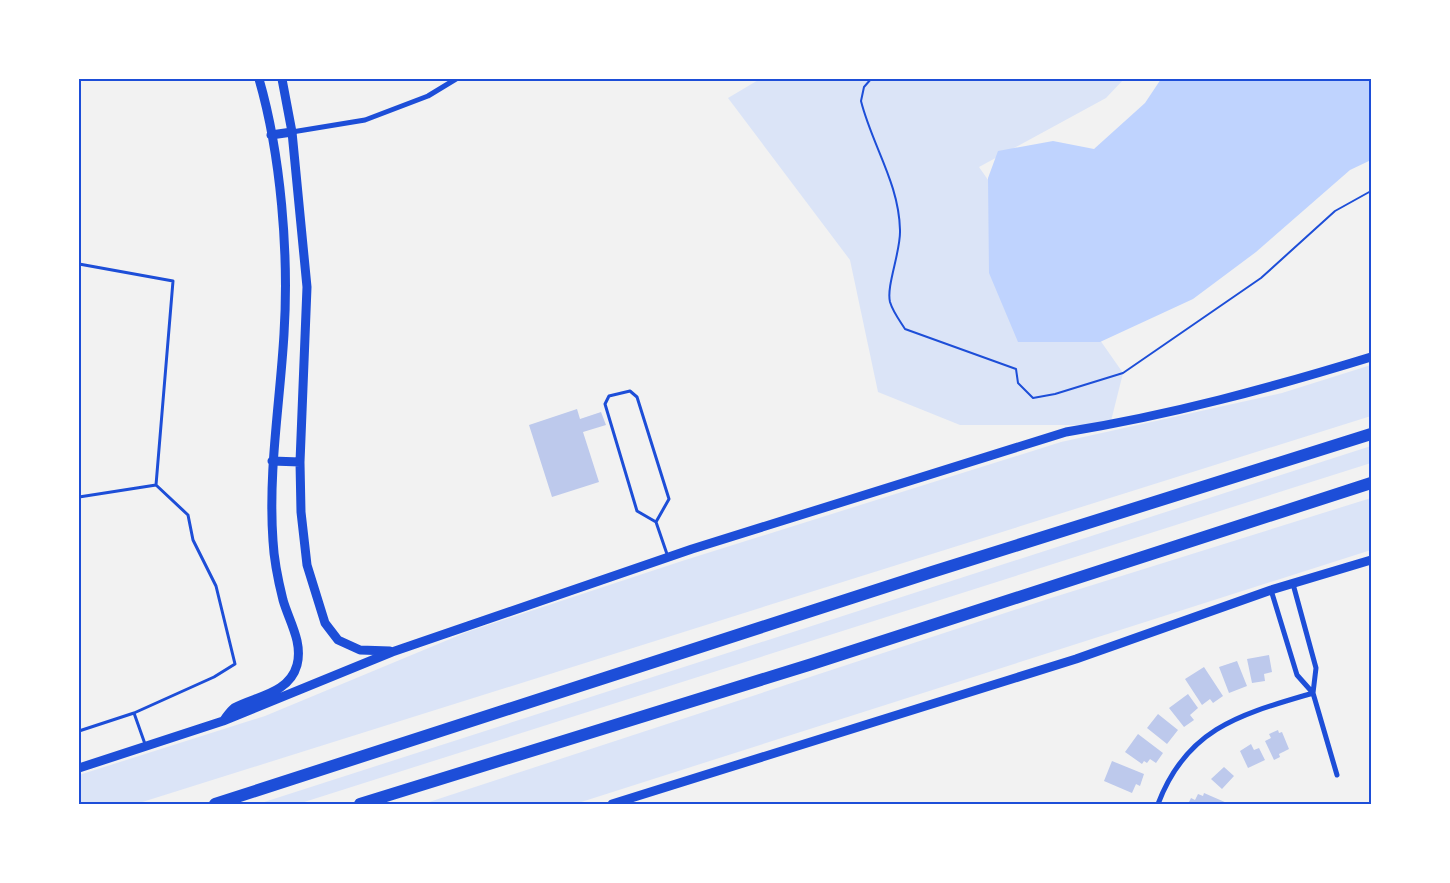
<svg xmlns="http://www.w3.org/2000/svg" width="1450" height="883" viewBox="0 0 1450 883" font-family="Manrope,sans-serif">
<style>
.green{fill:#dbe4f7}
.water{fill:#bfd3fe}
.building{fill:#bdc9ec}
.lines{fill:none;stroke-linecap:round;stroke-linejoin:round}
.path{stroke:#1d4ed8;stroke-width:2}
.service{stroke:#1d4ed8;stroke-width:3}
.minor{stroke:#1d4ed8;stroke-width:5}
.secondary{stroke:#1d4ed8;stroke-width:9}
.motorway{stroke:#1d4ed8;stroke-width:12}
.neatline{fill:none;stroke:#1d4ed8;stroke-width:2}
</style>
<rect width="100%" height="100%" fill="#f2f2f2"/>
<path class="green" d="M760 79H1124L1106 98 979 167 1123 373 1110 425H960L878 392 850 260 728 98Z
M1371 365V416L136 804H79V775L265 716 467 632 682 561 1061 442 1282 393Z
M1371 446V463L298 804H258Z
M1371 498V550L575 804H423L1051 598Z"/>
<path class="water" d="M1161 79H1371V160L1350 170 1256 252 1193 299 1100 342H1018L989 273 988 178 998 151 1053 141 1094 149 1145 103Z"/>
<path class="building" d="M577 409 580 419 601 412 606 425 583 432 599 482 552 497 529 425Z
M1269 655 1272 672 1264 674 1265 681 1252 683 1247 659Z
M1237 661 1247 686 1229 693 1219 667Z
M1204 667 1223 696 1213 703 1210 699 1202 705 1185 679Z
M1188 694 1198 708 1190 715 1194 720 1184 727 1169 708Z
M1158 714 1178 730 1167 744 1147 728Z
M1278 730 1279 733 1282 732 1289 749 1279 754 1280 757 1274 760 1265 741 1271 738 1269 734Z
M1138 734 1163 753 1156 763 1150 759 1147 763 1144 761 1142 764 1125 752Z
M1251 744 1254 750 1259 748 1265 760 1248 768 1240 751Z
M1112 761 1144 774 1140 786 1136 784 1132 793 1104 781Z
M1224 767 1234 776 1222 789 1211 779Z
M1204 793 1227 803 1226 804H1188L1191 798 1195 800 1198 794 1203 796Z"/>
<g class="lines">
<path class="path" d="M871 79 864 87 861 101C872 145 899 183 900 230 901 251 886 286 890 302 893 312 900 321 905 329L1016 369 1018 383 1033 398 1055 394 1123 373 1261 278 1335 211 1371 191"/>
<path class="service" d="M79 264 173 281 156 485 79 497
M656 522 669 499 637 397 630 391 609 396 605 404 637 511 656 522 668 557
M79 731 134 713
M145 744 134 713 214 677 235 664 216 586 193 540 188 515 156 485"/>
<path class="minor" d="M292 132 365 120 428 96 456 79
M1293 584 1316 668 1313 693 1337 775
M1271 590 1297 675 1313 693
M1158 804C1187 727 1242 714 1313 693"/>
<path class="secondary" d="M282 79 292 132 307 287 300 462 301 512 307 565 325 623 338 640 360 650 390 651
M271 135 292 132
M272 461 300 462
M224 720C227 716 230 711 234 708 256 696 289 694 297 665 303 642 289 621 283 600 278 580 274 561 273 541 268 471 280 403 284 334 289 254 281 155 259 79
M79 768 223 721 392 652 692 549 1066 432C1171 415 1270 388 1371 357
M612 804 1076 659 1271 590 1371 560"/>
<path class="motorway" d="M215 804 932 572 1371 434
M360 804 812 664 1371 483"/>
</g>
<rect width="1450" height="883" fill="none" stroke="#ffffff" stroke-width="160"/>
<rect x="80" y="80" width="1290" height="723" class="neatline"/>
</svg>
